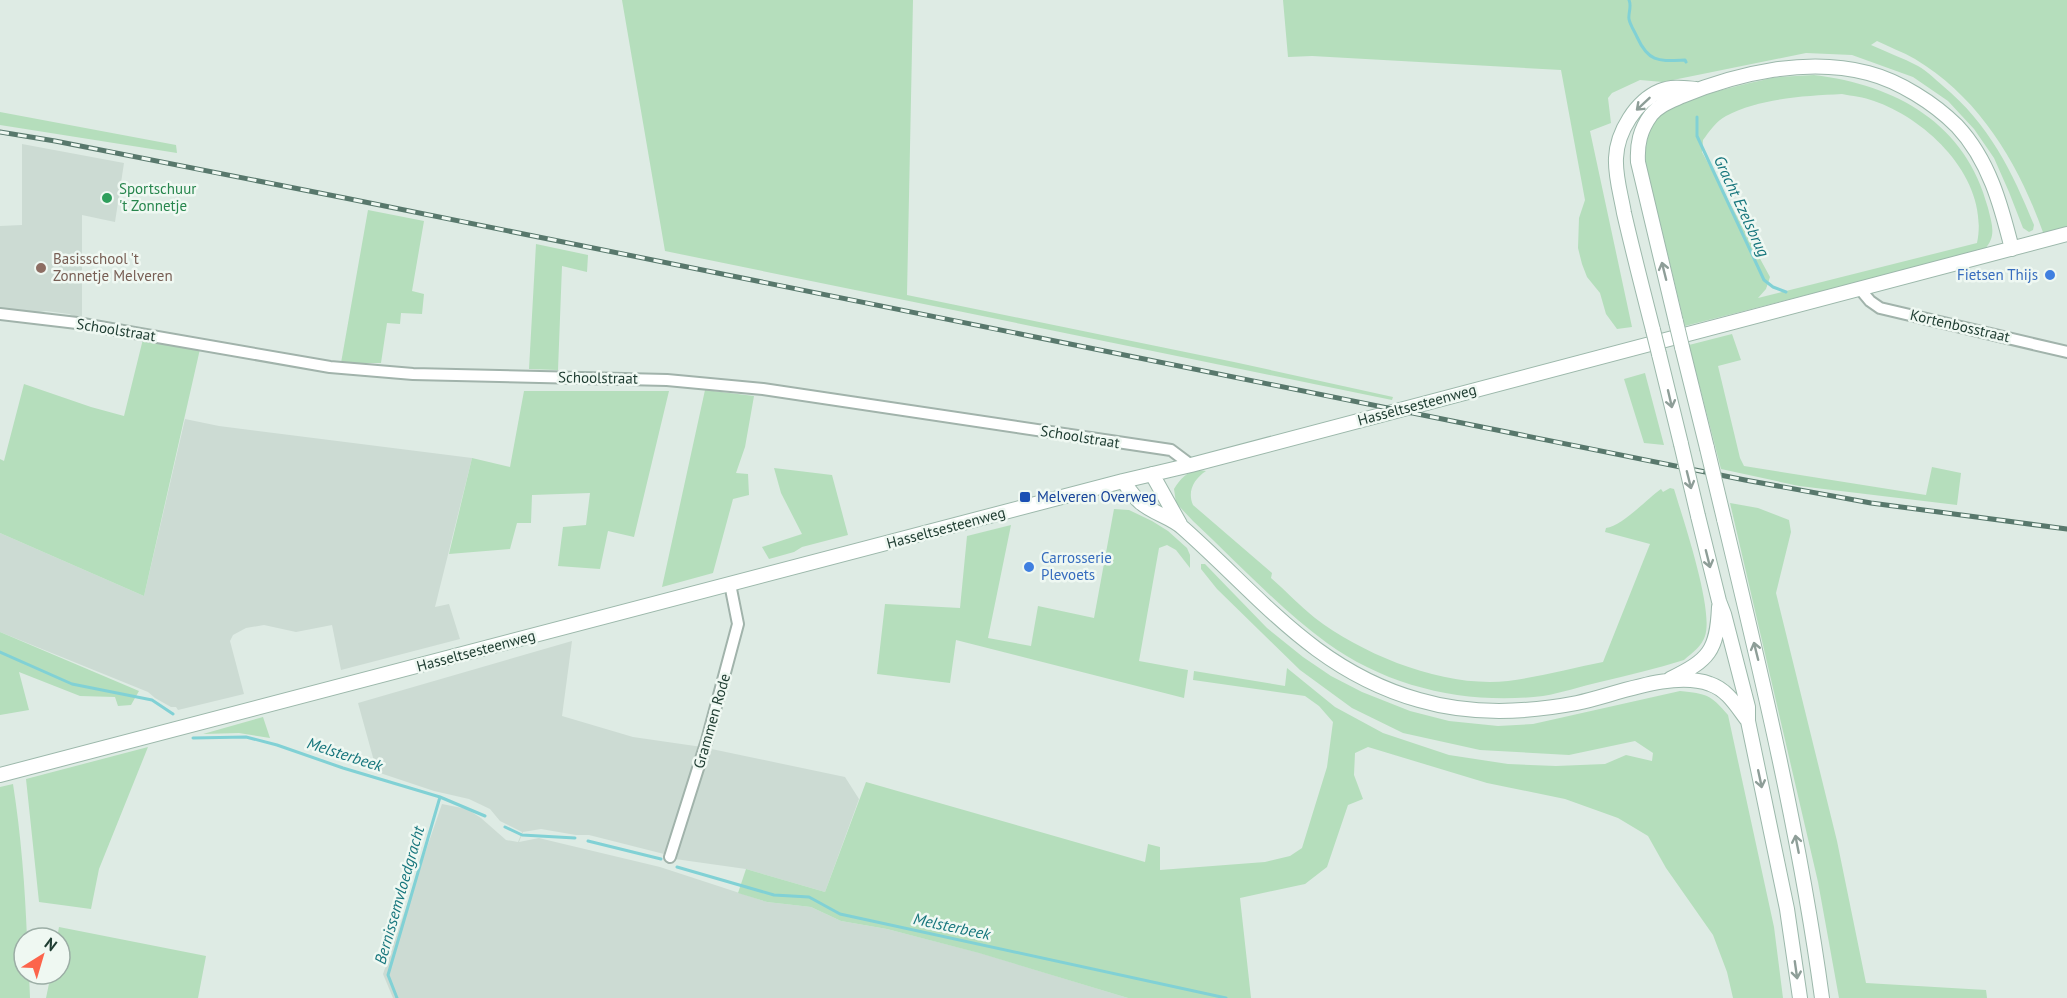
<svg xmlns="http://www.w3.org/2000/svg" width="2067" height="998" viewBox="0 0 2067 998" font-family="'PT Sans',sans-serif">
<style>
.built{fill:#ccdbd3}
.green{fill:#b5debc;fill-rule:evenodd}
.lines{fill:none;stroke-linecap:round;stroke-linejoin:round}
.stream{stroke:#81d1d5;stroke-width:3}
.street-casing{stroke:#a1b3ab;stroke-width:14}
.secondary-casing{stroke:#9cb8ab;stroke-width:16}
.street{stroke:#fff;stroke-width:10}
.secondary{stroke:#fff;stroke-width:14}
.rail-casing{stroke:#58786c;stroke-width:5}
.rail{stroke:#eff8f2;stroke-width:3;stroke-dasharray:9;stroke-linecap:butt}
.secondary-bridge-casing{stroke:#9cb8ab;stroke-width:16;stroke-linecap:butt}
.secondary-bridge{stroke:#fff;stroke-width:14}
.oneway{stroke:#8e9e98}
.leisure-dot{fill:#2e9e5b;stroke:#eff8f2;stroke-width:2}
.education-dot{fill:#8d6e63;stroke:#eff8f2;stroke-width:2}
.shop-dot{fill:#3f7fe0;stroke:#eff8f2;stroke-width:2}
.transit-dot{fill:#1a4fb4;stroke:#eff8f2;stroke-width:2}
.labels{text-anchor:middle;stroke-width:5;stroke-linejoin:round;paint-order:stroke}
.leisure-label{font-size:15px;fill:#27864d;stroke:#eff8f2;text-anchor:start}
.education-label{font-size:15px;fill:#785e54;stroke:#eff8f2;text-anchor:start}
.shop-label{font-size:15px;fill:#366cbe;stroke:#eff8f2;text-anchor:end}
.street-label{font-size:15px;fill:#1e3c31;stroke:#eff8f2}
.transit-label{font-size:15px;fill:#164399;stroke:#eff8f2;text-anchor:start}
.water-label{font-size:16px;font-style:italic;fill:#15757c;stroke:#eff8f2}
</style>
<rect width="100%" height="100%" fill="#deebe4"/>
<path class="built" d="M22 144 124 163 115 222 82 215V319L69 314 46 311 33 313 0 312V226L22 225Z
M185 419 219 426 472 458 435 607 449 604 460 639 341 670 332 625 296 632 264 625 246 628 233 635 230 641 244 694 178 710 176 707H171L155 698 148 692 0 632V533L144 596Z
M572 641 562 716 633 737 702 747 845 777 859 799 825 892 746 869 675 859 664 854 589 835H576L541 829 523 832 519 842 539 838 547 840 660 867 767 902 811 907 841 921 887 929 980 953 1128 998H393L383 974 442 804 467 809 481 818 506 840 518 842 522 832 500 821 490 809 469 799 434 791 377 772 358 703Z"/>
<path class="green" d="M622 0H913L907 295 1234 362 1393 397 1392 400 665 251Z
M1283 0H2067V228L2044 235C2019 164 1980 98 1915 59 1903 52 1889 47 1877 41L1871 45C1886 52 1903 58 1918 66 1927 71 1935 79 1943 86 1989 124 2012 171 2034 225L2033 230 2029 232 2023 228 2009 192 1994 158 1974 129 1948 101 1913 77 1852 55 1806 53 1663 82 1640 80 1612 93 1608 98 1611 123 1590 131 1632 327 1617 329 1606 314 1600 293 1587 277 1582 264 1578 248 1579 218 1585 200 1561 70 1312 56 1288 57Z
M1814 75C1896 85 1966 123 1988 208 1992 225 1997 236 1984 250L1685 326 1645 160C1646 145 1647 129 1658 116 1672 100 1749 83 1772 78 1786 76 1801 76 1814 75ZM1842 94C1852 96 1864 97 1874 101 1929 120 1990 180 1977 243L1758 298 1766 289 1770 277 1702 152 1703 140C1709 132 1716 121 1726 116 1760 98 1804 96 1842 94Z
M0 112 176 145 177 153 0 125Z
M368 210 424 221 412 291 424 294 422 314 401 313 400 324 387 323 381 363H341Z
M536 244 588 255 587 272 562 266 558 370 529 369Z
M1732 334 1741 360 1718 366 1740 458 1744 466 1926 495 1932 467 1961 473 1957 505 1799 486 1721 469 1689 345Z
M143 339 200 349 144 596 0 533V459L4 461 24 384 91 407 124 416Z
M1645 373 1664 445 1644 443 1624 379Z
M705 390 754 396 745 447 736 473 748 474 749 495 733 499 713 573 662 587Z
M524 391H669L634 537 608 531 600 569 558 566 563 527 586 525 590 493 532 495 531 523H517L510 549 449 554 472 458 510 467Z
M774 468 832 475 848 535 802 547 794 552 769 559 762 547 802 534 781 493Z
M1199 470 1206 471C1194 479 1187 491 1193 505L1272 573 1271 578C1286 591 1300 606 1315 618 1365 656 1445 688 1508 681 1540 677 1572 668 1603 662L1650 544 1605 532 1606 528C1622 526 1646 500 1661 489L1663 492 1670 488 1674 489C1683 519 1714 610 1705 636 1702 646 1692 653 1684 660 1656 669 1628 675 1600 682 1581 686 1562 693 1543 696 1468 705 1389 688 1327 643 1279 608 1237 562 1193 521L1176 503 1174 489C1181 478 1186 472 1199 470Z
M1730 503 1758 508 1789 520 1791 532 1776 593 1837 841 1866 983 1986 990 1987 998H1839L1818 882Z
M1114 509 1129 510 1152 521 1168 531 1187 548 1190 555V568L1176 550 1167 545 1159 548 1139 661 1188 670 1184 698 956 640 950 683 877 674 885 604 960 608 967 536 1011 525 988 638 1031 646 1038 606 1094 618Z
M1201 564H1205L1267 628 1303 657 1331 676 1362 692 1410 711 1449 721 1498 726 1533 724 1680 691C1707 694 1710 694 1728 715L1774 927 1783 998H1733L1727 972 1713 935 1666 868 1648 836 1618 818 1565 799 1487 783 1368 747 1355 753 1354 775 1363 799 1348 805 1327 867 1305 884 1240 898 1251 998H1128L979 953 887 929 841 921 811 907 767 902 738 893 746 869 825 892 866 782 1145 862 1148 844 1160 847V870L1265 862 1290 856 1302 848 1327 767 1333 722 1319 706 1305 696 1193 680 1194 671 1285 686 1287 668 1335 707 1383 733 1449 755 1508 764 1556 766 1605 764 1626 755 1652 761 1653 753 1635 741 1569 755 1480 750 1403 733 1352 708 1300 670 1217 589 1201 569Z
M0 632 139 691 131 705 118 706 115 697 80 696 19 672 29 710 0 715Z
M263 717 270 738 239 733 203 734Z
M148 747 99 869 91 909 39 902 26 779Z
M13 784C21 835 25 886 27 938H24V974H29L30 998H0V787Z
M59 927 206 956 198 998H46L51 974H60V938H57Z"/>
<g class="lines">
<path class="stream" d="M1629 0C1632 7 1628 13 1629 19 1630 25 1635 32 1637 37 1649 63 1659 61 1685 60L1686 62
M1697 117V136L1764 280 1773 287 1786 292
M0 652 72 684 152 700 173 714
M193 738 246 737 277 745 343 768 440 797 485 816
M505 827 522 835 575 838
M588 841 661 859
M677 867 774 895 809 897 840 914 1226 998
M397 998 388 975 440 797"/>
<defs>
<path id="street" d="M1860 289 1870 301 1880 308 2067 352
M0 314 77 323 330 367 413 374 667 380 763 389 1171 450 1191 465
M670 857 707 740 738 624 730 584"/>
<path id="secondary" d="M1676 322 1638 162C1637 144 1640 130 1651 115 1659 105 1671 101 1682 96 1738 73 1807 57 1868 73 1899 81 1934 103 1957 126 1989 160 2001 205 2012 249
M1653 330C1643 291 1633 252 1624 213 1621 195 1615 176 1616 158 1617 132 1636 101 1660 91 1672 86 1684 88 1696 89
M1682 347 1707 448
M1659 354 1681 444
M1152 474 1180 524
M1123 481C1128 488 1134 497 1140 502 1152 513 1171 517 1183 528 1260 596 1315 671 1419 700 1470 715 1525 713 1577 703 1615 695 1672 670 1710 684 1728 690 1737 707 1748 721
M1698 516 1719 601 1724 614 1748 707V721L1787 909 1800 998
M1724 519C1762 677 1800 836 1822 998
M1670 679C1709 660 1717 651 1719 607
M0 775 1123 481 1191 465 2067 234"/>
</defs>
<use href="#street" class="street-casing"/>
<use href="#secondary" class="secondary-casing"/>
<use href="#street" class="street"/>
<use href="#secondary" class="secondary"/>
<defs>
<path id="rail" d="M0 132 55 141 350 199 1745 480 1871 503 2067 529"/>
</defs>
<use href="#rail" class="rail-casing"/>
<use href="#rail" class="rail"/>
<defs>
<path id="secondary-bridge" d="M1676 322 1682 347
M1653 330 1659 354
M1681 444 1698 516
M1707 448 1724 519"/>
</defs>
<use href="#secondary-bridge" class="secondary-bridge-casing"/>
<use href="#secondary-bridge" class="secondary-bridge"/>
</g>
<defs><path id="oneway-shaft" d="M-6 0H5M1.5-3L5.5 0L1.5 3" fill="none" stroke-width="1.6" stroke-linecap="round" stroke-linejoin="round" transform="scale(1.5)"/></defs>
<g class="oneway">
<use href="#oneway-shaft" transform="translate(1643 104) rotate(137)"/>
<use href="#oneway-shaft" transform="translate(1664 271) rotate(-104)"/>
<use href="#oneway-shaft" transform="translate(1670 399) rotate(77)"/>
<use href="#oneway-shaft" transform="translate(1689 480) rotate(76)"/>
<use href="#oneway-shaft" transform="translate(1708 559) rotate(76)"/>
<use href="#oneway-shaft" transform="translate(1756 651) rotate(-104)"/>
<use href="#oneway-shaft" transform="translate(1760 779) rotate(78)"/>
<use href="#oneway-shaft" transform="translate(1797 844) rotate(-101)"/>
<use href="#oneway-shaft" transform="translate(1796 970) rotate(82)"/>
</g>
<circle class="leisure-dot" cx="107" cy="198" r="6"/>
<circle class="education-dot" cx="41" cy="268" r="6"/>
<g class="shop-dot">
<circle cx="2050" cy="275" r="6"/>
<circle cx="1029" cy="567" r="6"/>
</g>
<rect class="transit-dot" x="1019" y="491" width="12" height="12" rx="3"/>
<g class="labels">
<g class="leisure-label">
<text x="119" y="194">Sportschuur<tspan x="119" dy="17">'t Zonnetje</tspan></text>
</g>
<g class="education-label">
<text x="53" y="264">Basisschool 't<tspan x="53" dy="17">Zonnetje Melveren</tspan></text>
</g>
<g class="shop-label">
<text x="2038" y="280">Fietsen Thijs</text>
<text x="1041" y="563" text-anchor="start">Carrosserie<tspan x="1041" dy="17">Plevoets</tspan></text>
</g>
<g class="street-label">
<text transform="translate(1960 326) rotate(13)" y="5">Kortenbosstraat</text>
<text transform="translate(116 330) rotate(9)" y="5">Schoolstraat</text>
<text transform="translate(598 378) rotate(1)" y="5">Schoolstraat</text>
<text transform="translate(1417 405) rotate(-15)" y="5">Hasseltsesteenweg</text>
<text transform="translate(1080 437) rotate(9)" y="5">Schoolstraat</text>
<text transform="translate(946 528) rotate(-15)" y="5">Hasseltsesteenweg</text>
<text transform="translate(476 651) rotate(-15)" y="5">Hasseltsesteenweg</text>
<text transform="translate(712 721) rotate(-74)" y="5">Grammen Rode</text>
</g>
<g class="transit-label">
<text x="1037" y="502">Melveren Overweg</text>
</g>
<g class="water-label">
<text transform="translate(1742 206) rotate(65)" y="6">Gracht Ezelsbrug</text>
<text transform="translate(345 754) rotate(18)" y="6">Melsterbeek</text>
<text transform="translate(399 895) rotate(-74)" y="6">Bernissemvloedgracht</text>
<text transform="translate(952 926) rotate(12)" y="6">Melsterbeek</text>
</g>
</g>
<g transform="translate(42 956) rotate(37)"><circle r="28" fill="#eff8f2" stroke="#9bada5" stroke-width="1.5"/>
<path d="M0-4.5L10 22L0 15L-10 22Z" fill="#fc644b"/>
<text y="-9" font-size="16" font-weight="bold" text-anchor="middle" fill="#1e3c31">N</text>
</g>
</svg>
